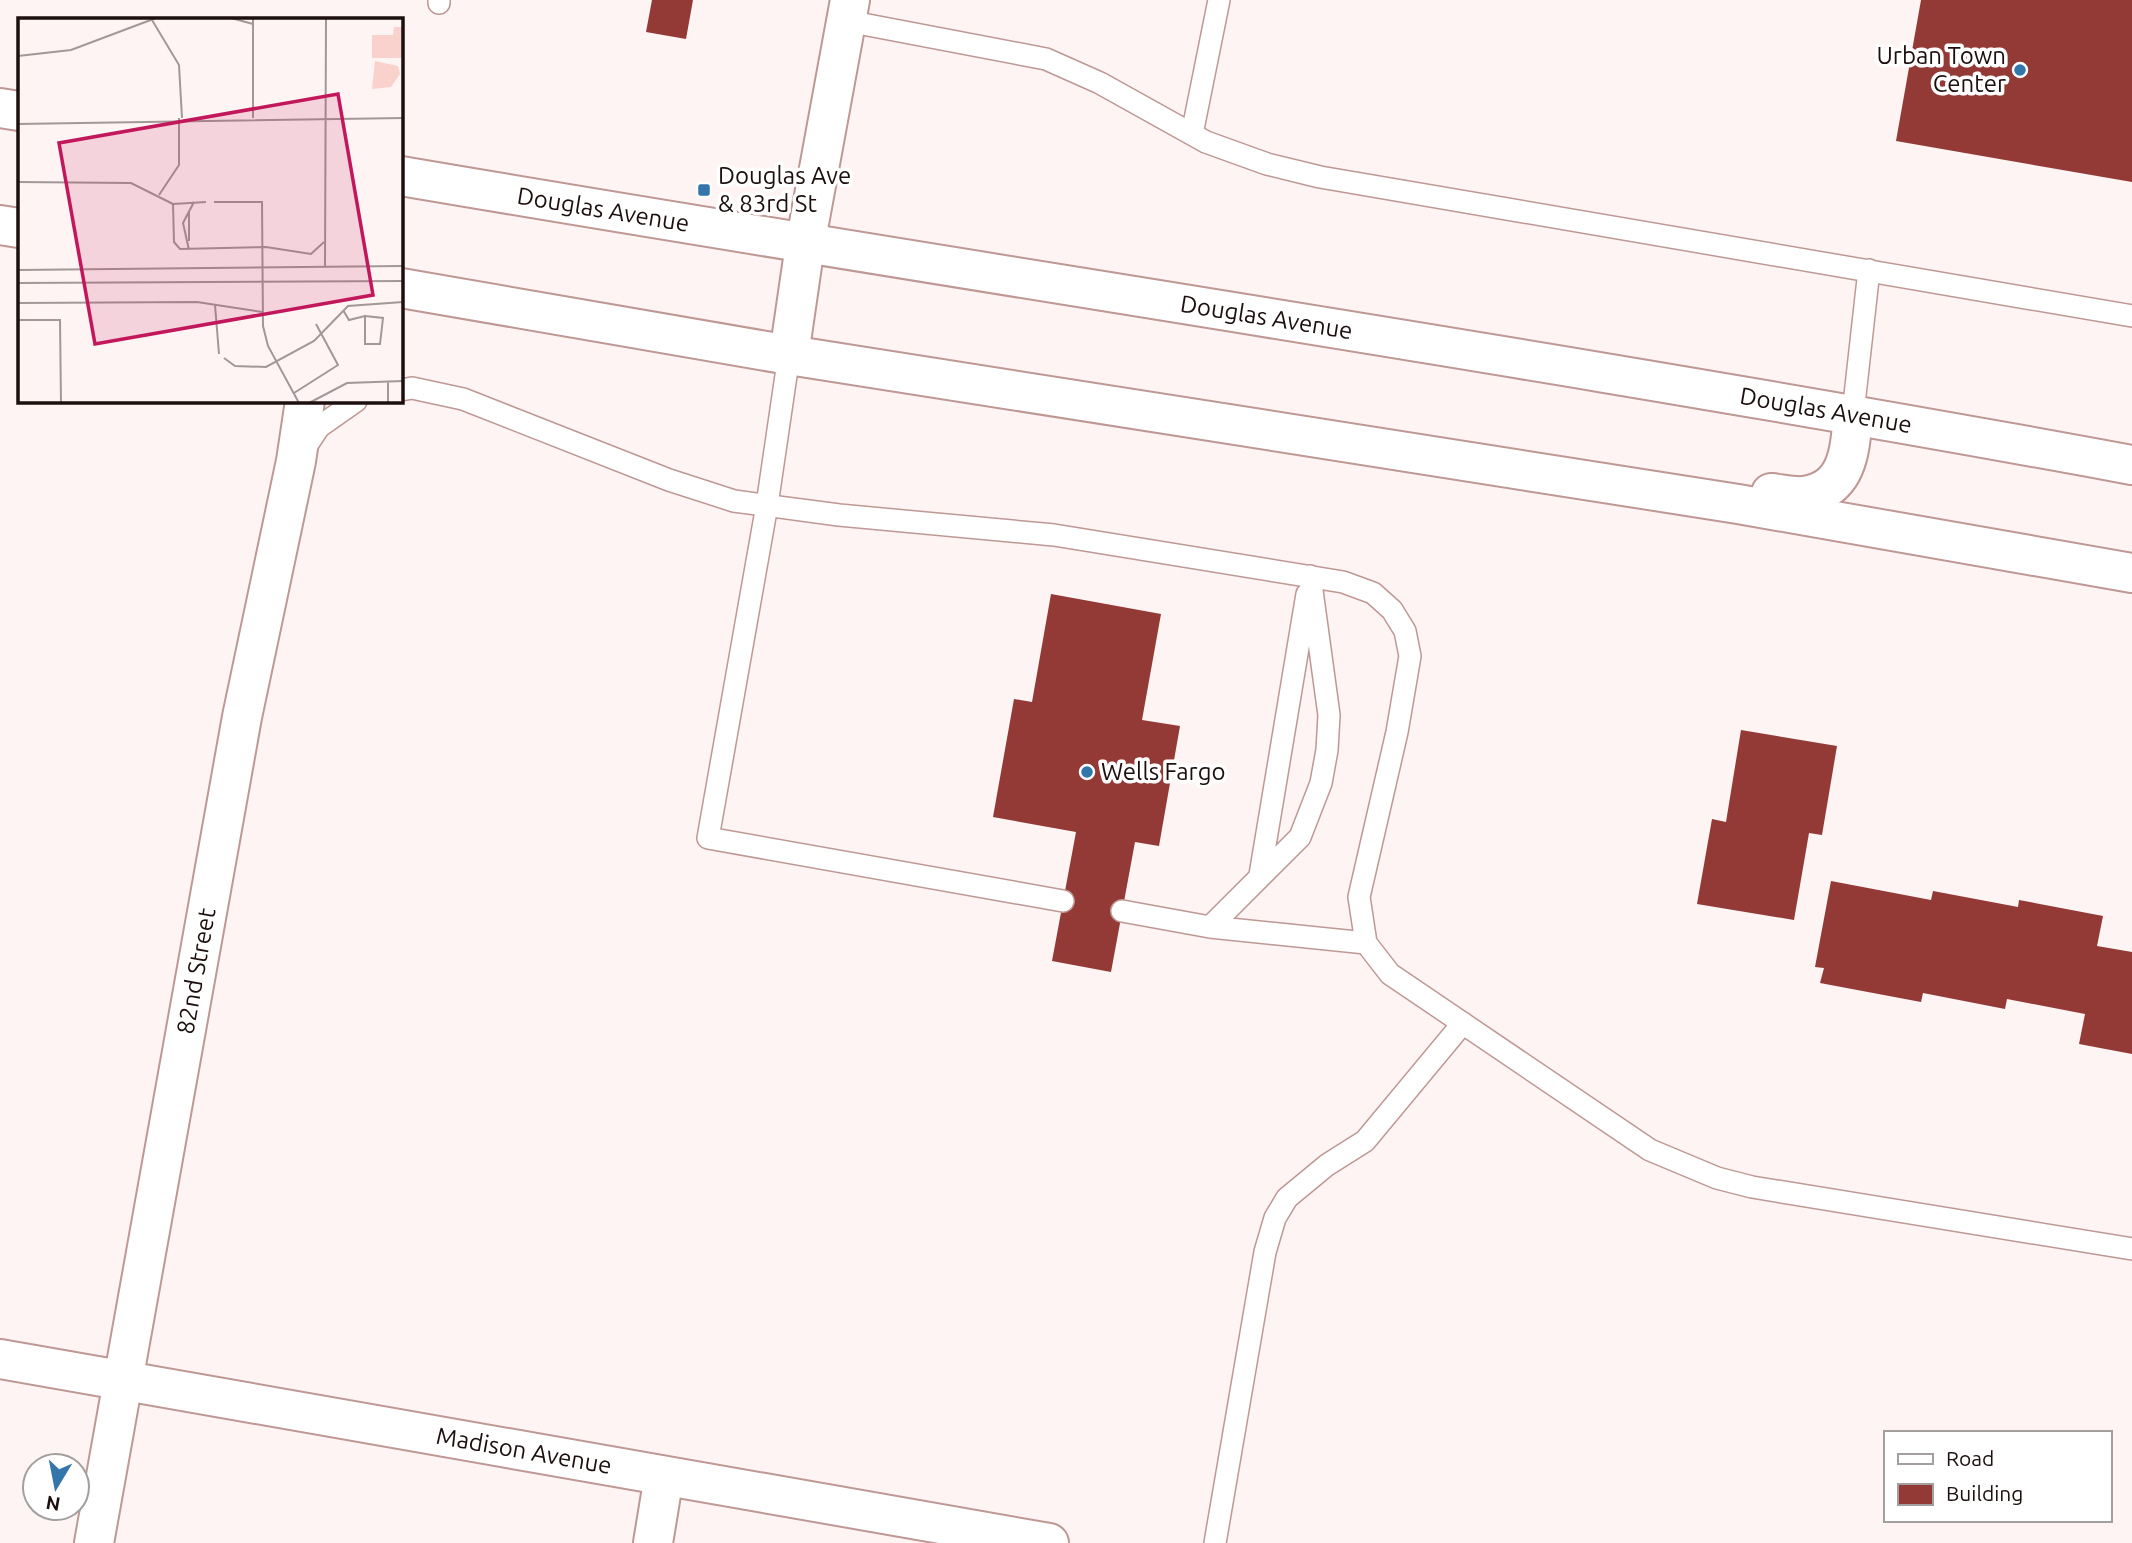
<svg xmlns="http://www.w3.org/2000/svg" width="2132" height="1543" viewBox="0 0 2132 1543" font-family="Ubuntu,sans-serif">
<style>
.building{fill:#933936}
.lines{fill:none;stroke-linecap:round;stroke-linejoin:round}
.service-casing{stroke:#be9894;stroke-width:24}
.minor-casing{stroke:#be9894;stroke-width:42}
.primary-casing{stroke:#be9894;stroke-width:42}
.service{stroke:#fff;stroke-width:21}
.minor{stroke:#fff;stroke-width:38}
.primary{stroke:#fff;stroke-width:38}
.poi-dot{fill:#3376ac;stroke:#fff;stroke-width:2.5}
.labels{text-anchor:middle;stroke-width:7;stroke-linejoin:round;paint-order:stroke}
.poi-label{font-size:24px;fill:#1c0f0e;stroke:#fff;text-anchor:start}
.street-label{font-size:24px;fill:#1c0f0e;stroke:#fff}
.inset-road{fill:none;stroke:#a39897;stroke-width:2}
.view{fill:#c2185b;fill-opacity:0.15;stroke:#c2185b;stroke-width:3.5}
.inset-edge{fill:none;stroke:#1c0f0e;stroke-width:3.5}
</style>
<rect width="100%" height="100%" fill="#fdf4f3"/>
<path class="building" d="M652 0H693L686 39 646 32Z
M1921 0H2132V182L1896 141Z
M1051 594 1161 614 1142 720 1180 726 1159 846 1135 842 1111 972 1052 961 1076 832 993 817 1014 699 1032 702Z
M1741 730 1837 746 1822 835 1809 833 1794 920 1697 904 1712 819 1726 822Z
M1831 881 1931 900 1933 891 2018 907 2019 900 2103 916 2097 946 2132 952V1054L2079 1044 2085 1014 2007 999 2005 1009 1923 993 1921 1002 1820 983 1824 968 1815 967Z"/>
<g class="lines">
<defs>
<path id="service" d="M439 3V0
M847 21 1046 59 1100 83 1206 142 1267 164 1320 177 2132 316
M1192 134 1219 0
M789 355 767 505 708 838 1063 901
M401 390 412 388 463 399 669 480 734 501 839 515 1054 535 1343 582 1373 593 1392 610 1405 631 1410 656 1397 732 1359 897 1366 943 1390 974 1650 1150 1717 1178 1752 1187 2132 1249
M1853 413 1869 270
M305 448 319 427 356 401
M1260 875 1307 594
M1122 911 1210 927 1366 943
M1210 927 1300 837 1321 783 1327 750 1329 715 1310 576
M1215 1543 1265 1252 1275 1218 1287 1198 1327 1165 1365 1141 1463 1023"/>
<g id="minor">
<path d="M789 355 805 245 850 0"/>
<path id="s1" d="M0 1359 1049 1543"/>
<path id="s2" d="M94 1543 242 717 296 461 305 401"/>
<path d="M653 1543 664 1476"/>
</g>
<g id="primary">
<path d="M0 108 19 111"/>
<path id="s3" d="M401 176C977 274 1557 359 2132 465"/>
<path d="M0 225 19 228"/>
<path d="M401 288 789 355 1738 504 2132 573"/>
<path d="M1771 493C1781 494 1794 497 1804 496 1849 489 1850 450 1853 413"/>
</g>
</defs>
<use href="#service" class="service-casing"/>
<use href="#minor" class="minor-casing"/>
<use href="#primary" class="primary-casing"/>
<use href="#service" class="service"/>
<use href="#minor" class="minor"/>
<use href="#primary" class="primary"/>
</g>
<g class="poi-dot">
<circle cx="2020" cy="70" r="7"/>
<rect x="697" y="183" width="14" height="14" rx="3.5"/>
<circle cx="1087" cy="772" r="7"/>
</g>
<g class="labels">
<g class="poi-label">
<text x="2006" y="64" text-anchor="end">Urban Town<tspan x="2006" dy="28">Center</tspan></text>
<text x="718" y="184">Douglas Ave<tspan x="718" dy="28">&amp; 83rd St</tspan></text>
<text x="1101" y="780">Wells Fargo</text>
</g>
<g class="street-label">
<text dy="8" stroke="none"><textPath href="#s3" startOffset="205">Douglas Avenue</textPath></text>
<text dy="8" stroke="none"><textPath href="#s3" startOffset="877">Douglas Avenue</textPath></text>
<text dy="8" stroke="none"><textPath href="#s3" startOffset="1444">Douglas Avenue</textPath></text>
<text dy="8" stroke="none"><textPath href="#s2" startOffset="581">82nd Street</textPath></text>
<text dy="8" stroke="none"><textPath href="#s1" startOffset="532">Madison Avenue</textPath></text>
</g>
</g>
<g transform="translate(18 18)">
<rect width="385" height="385" fill="#fdf4f3"/>
<path d="M376 9H385V40H354V17H375ZM357 43 380 48 382 56 373 69 354 71Z" fill="#f9d1cd"/>
<path class="inset-road" d="M213 0 235 6M235 0V100M134 2 161 47 164 100M0 38 53 32 138 0M0 106 385 100M0 164 113 165 155 186 156 224 162 231 248 229 293 236 306 224M141 177 161 147V100M196 184H244L245 308 250 328 281 385M155 186 188 184M171 193V223M171 232 165 205 176 184M307 249 308 0M0 252 385 248M0 265 385 263M0 285 179 284 244 294M197 287 201 336M325 292 331 302 347 298V326H362L365 300 347 298M0 302H42L43 385M206 340 217 348 248 349 296 323 330 288 385 284M370 363V385M276 375 320 347 298 306M136 385H188M291 385 329 365 385 363"/>
<path class="view" d="M320 76 355 277 77 326 41 125Z"/>
<rect width="385" height="385" class="inset-edge"/>
</g>
<rect x="1884" y="1431" width="228" height="91" fill="#ffffff" stroke="#a49f9f" stroke-width="2"/>
<rect x="1898" y="1454" width="35" height="10" fill="#ffffff" stroke="#a49f9f" stroke-width="2"/>
<text x="1946" y="1466" font-size="21" fill="#1c0f0e">Road</text>
<rect x="1898" y="1484" width="35" height="21" fill="#933936" stroke="#a49f9f" stroke-width="2"/>
<text x="1946" y="1501" font-size="21" fill="#1c0f0e">Building</text>
<g transform="translate(56 1487) rotate(190)"><circle r="33" fill="#ffffff" stroke="#a49f9f" stroke-width="2"/>
<path d="M0-5L12 26L0 18L-12 26Z" fill="#3376ac"/>
<text y="-10" font-size="19" font-weight="bold" text-anchor="middle" fill="#1c0f0e">N</text>
</g>
</svg>
